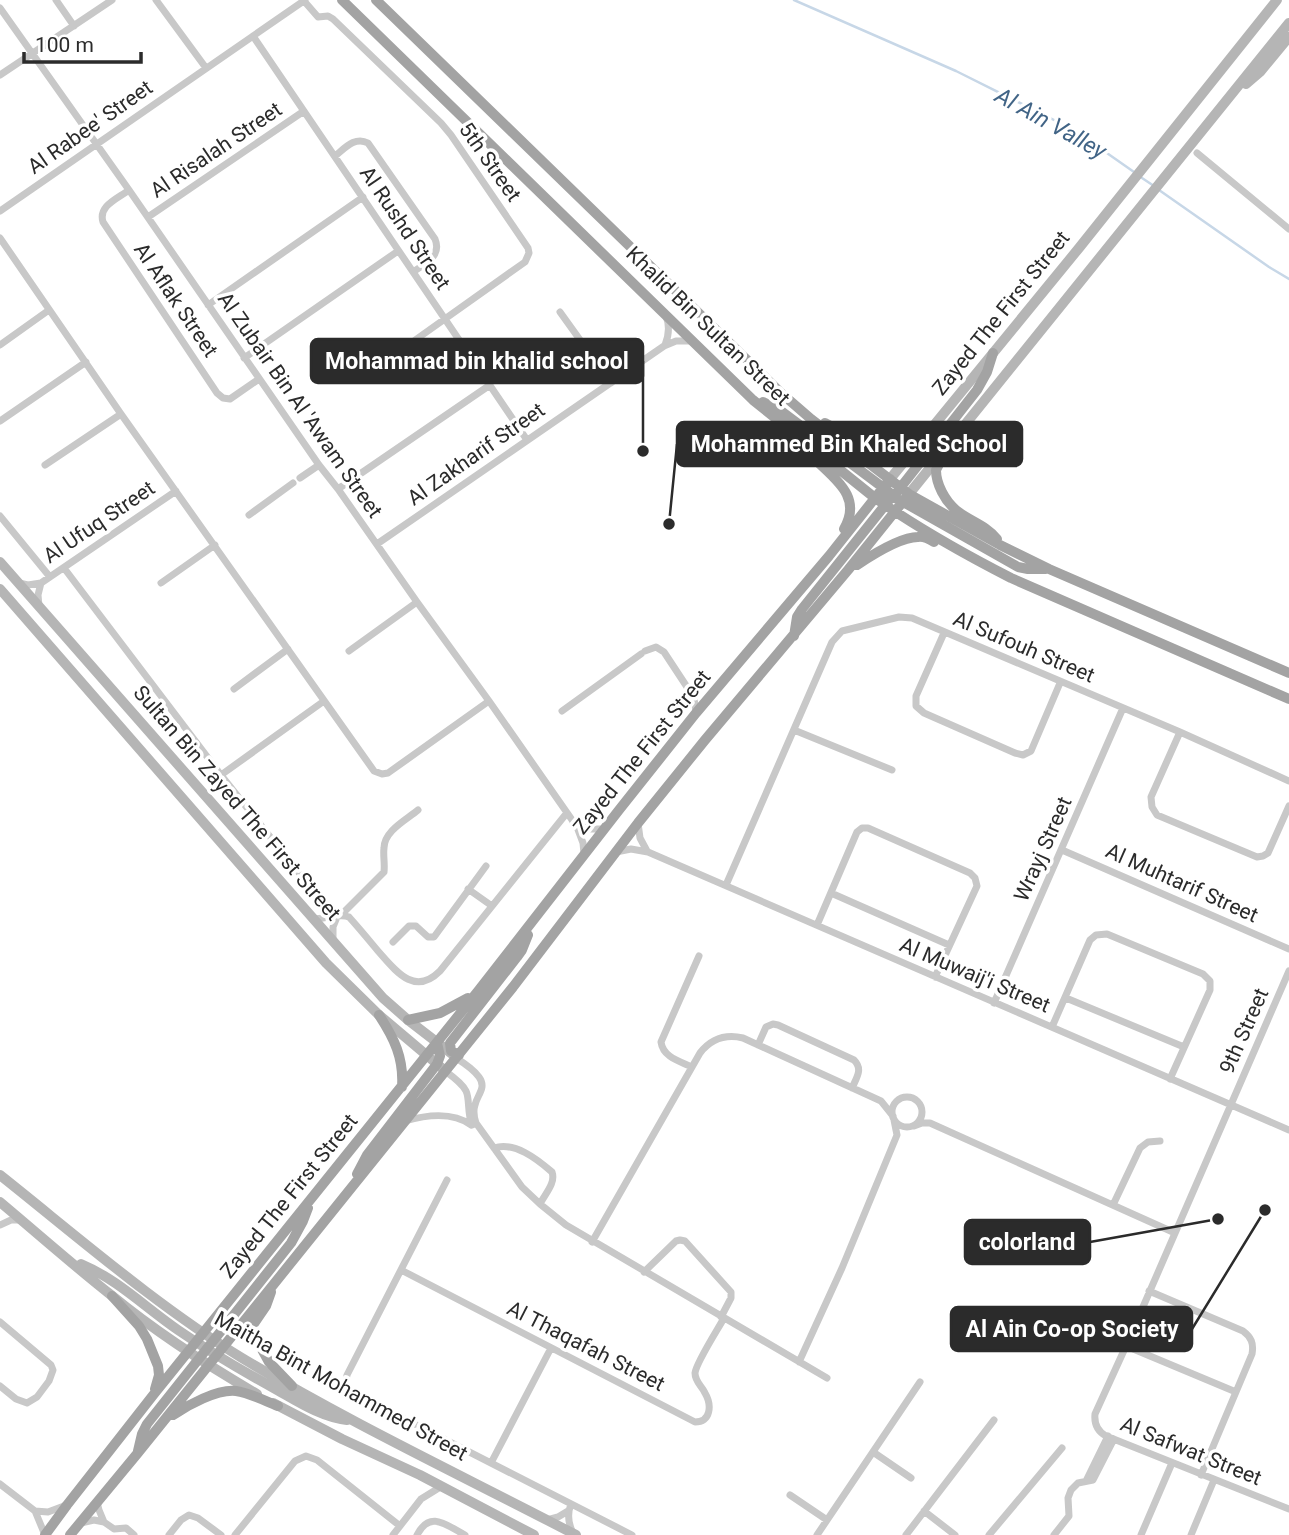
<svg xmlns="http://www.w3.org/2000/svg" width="1289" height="1535" viewBox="0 0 1289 1535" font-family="Roboto,sans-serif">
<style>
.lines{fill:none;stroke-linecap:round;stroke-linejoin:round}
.stream{stroke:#c7d7e7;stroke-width:2.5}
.street{stroke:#c8c8c8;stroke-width:7}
.secondary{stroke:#b5b5b5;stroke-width:10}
.primary{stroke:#a3a3a3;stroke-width:10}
.labels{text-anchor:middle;stroke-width:7;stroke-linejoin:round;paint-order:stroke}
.street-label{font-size:21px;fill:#2b2b2b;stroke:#fff}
.water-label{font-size:23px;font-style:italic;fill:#416486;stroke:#fff}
.leader{fill:none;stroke:#2b2b2b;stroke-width:2.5}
.callout-dot{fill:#2b2b2b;stroke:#fff;stroke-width:2.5}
.callout{fill:#2b2b2b;stroke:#2b2b2b;stroke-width:2.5}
.callout-label{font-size:23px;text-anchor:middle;font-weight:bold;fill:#fff}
</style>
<rect width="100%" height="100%" fill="#fff"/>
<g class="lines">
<path class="stream" d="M794 0 956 71 1074 130 1134 172
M1139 176 1154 186
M1159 190 1269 267 1289 279"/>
<path class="street" d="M56 0 74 26
M156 0 206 68
M304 1 318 17 328 16 333 19 441 123 451 135 528 248 529 253 525 262 411 343
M0 8 129 190 319 465 338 489 417 602 489 701 577 827 583 843 584 854
M253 36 527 440
M0 75 112 0
M1197 153 1289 229
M335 156C345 148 355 136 368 143L435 239C442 256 426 263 413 272
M129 190C117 199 98 206 103 222L217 393 223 398 230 399 259 379
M0 211 305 0
M148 217 304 111
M0 238 121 414 374 771 382 774 388 773 489 701
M208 305 363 197
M560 312 611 383
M0 345 49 310
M665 345C669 335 670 326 666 316
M244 358 398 251
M0 421 86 362
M45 465 121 414
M300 478 319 465
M338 489 490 385
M249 515 293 483
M0 516 50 577
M377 544 664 346 676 341H691
M64 568 221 775 298 872
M19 583 28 585 41 583 176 491
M161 583 215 545
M39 606 38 595 41 583
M944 633 916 696V706L924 713 1015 753 1023 755 1031 751 1060 683
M349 651 417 602
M645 651 656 647 664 652 689 690 694 699 696 711
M234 689 288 649
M562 711 641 654
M794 730 892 770
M1180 732 1151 797 1152 807 1157 815 1257 857 1263 856 1268 853 1289 806
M221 775 324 701
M573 822 588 829H604
M638 823 640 838 647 851
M1062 850 1289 949
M616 852 631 849 648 852 1289 1130
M726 885 832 642 842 631 899 617 912 618 1180 732 1289 781
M468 889 492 906
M831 893 949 945
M342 914 384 872C385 863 383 856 384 848 384 831 406 820 418 810
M313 919C325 919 340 913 349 917 359 928 368 939 378 951 395 970 414 997 440 971L566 814
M817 925 857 832 862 828H868L970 873 975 878 977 886 935 977
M333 940V927L337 917
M393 942 409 926H416L428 937H434L486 866
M1289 971 1126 1346 1095 1414C1094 1424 1097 1431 1106 1436L1289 1509
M1066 998 1184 1047
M994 1003 1123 708
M1052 1027 1090 940 1096 935 1107 934 1203 974 1210 981V990L1170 1079
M758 1045 766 1027 773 1024 778 1025 854 1060C863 1069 857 1077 852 1088
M456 1058C464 1063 474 1070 479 1077 487 1088 477 1095 475 1105 473 1111 474 1117 476 1123L522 1187 540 1204 566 1225 827 1378
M692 1067C679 1061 663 1057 661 1042L699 956
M445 1071C452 1076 462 1083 466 1091 470 1099 467 1113 472 1125
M892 1112a15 15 0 1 1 30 0a15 15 0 1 1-30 0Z
M405 1121C426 1115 452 1111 471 1125
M914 1126 922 1123H930L1175 1233
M494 1148C514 1141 537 1159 552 1172 556 1183 545 1194 540 1204
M447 1180 347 1375 345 1386 348 1390 632 1535
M1113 1205 1140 1148 1148 1142 1160 1141
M0 1225 11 1220H21
M592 1242 700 1053C711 1039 726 1034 743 1038L881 1101 893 1116
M401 1270 695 1422C711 1422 712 1405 705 1393 702 1386 695 1382 695 1373 696 1363 718 1329 724 1318
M644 1272 676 1241 680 1240 685 1241 731 1292V1298L721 1317
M1149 1291 1243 1331C1251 1337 1254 1343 1252 1354L1201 1475
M0 1322 51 1365 53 1370 49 1381 37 1397 27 1403 16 1399 0 1386
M1126 1346 1236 1392
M799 1362 842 1268 897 1135 894 1120
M873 1452 911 1478
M491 1463 551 1348
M1086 1481 1108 1436
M0 1484 35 1511 45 1535
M790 1495 827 1520
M97 1502 99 1510 104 1522
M571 1504C567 1514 568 1523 573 1533
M35 1511 48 1512 64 1506
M924 1511 955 1535
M547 1520 558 1517 568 1511
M81 1523 94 1520 104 1522 114 1529 126 1528 134 1535
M169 1535 181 1520 189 1515 198 1518 221 1535
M235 1535 295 1461 306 1456 317 1460 400 1526
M393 1535 421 1499 442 1486
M417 1535C430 1510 446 1525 465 1535
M817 1535 920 1382
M906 1535 994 1420
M989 1535 1062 1448
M1054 1535 1069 1516 1068 1498 1071 1490 1078 1483 1093 1480 1114 1439
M1141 1535 1172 1463
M1191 1535 1214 1480"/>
<path class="secondary" d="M1246 84 1260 72 1289 37
M890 479 1079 248 1277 0
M909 494 1289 23
M0 562 383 998 408 1020 456 1057
M0 589 326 963 379 1015 443 1069
M0 1175C78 1237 157 1306 242 1358 350 1423 465 1477 576 1535
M0 1202C37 1233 73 1265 111 1295 156 1332 207 1365 257 1394
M81 1264C117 1279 146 1308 178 1330 210 1352 244 1372 279 1391 300 1403 322 1417 347 1420
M273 1403 342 1439 420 1475 534 1535"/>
<path class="primary" d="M342 0 753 400 875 498C918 528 964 554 1011 578L1289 699
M376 0 781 393 811 419 909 494 1000 545 1049 569 1289 673
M763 402 781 411 889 492
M825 423C840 430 855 446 868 451 882 457 918 436 931 429
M948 447 936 470C936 484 945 501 956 510 969 521 986 525 997 539
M805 448C824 474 866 491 844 529
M897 492 977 390 987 372 993 353
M875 498 887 496 898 499 1018 567 1028 569H1046
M857 565C872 555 900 537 918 537 924 536 929 539 934 542
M794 636 797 617 802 609 890 499
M379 1015C394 1038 404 1058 402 1087
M408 1020 440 1013 468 998
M459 1055 451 1051 450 1043 517 957 522 950 528 935
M357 1174 367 1155 437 1064 440 1056 437 1043
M271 1292 266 1306 253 1325V1333L269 1362 292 1386
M112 1296 139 1326 147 1339 158 1366 159 1375 155 1389
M173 1415C188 1405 217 1389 236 1391 250 1393 265 1401 278 1406
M138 1451 142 1434 147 1424 291 1243 303 1221 308 1208
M45 1535 67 1505 154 1394 479 990 619 810 696 713 829 556 890 479
M70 1535 137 1454 513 987 638 823 705 740 848 570 909 494"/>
</g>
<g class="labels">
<g class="street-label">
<text transform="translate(90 127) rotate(-35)" y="7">Al Rabee' Street</text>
<text transform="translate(216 150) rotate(-34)" y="7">Al Risalah Street</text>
<text transform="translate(490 162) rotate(55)" y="7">5th Street</text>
<text transform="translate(405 228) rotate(56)" y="7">Al Rushd Street</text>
<text transform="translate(176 300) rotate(56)" y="7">Al Aflak Street</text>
<text transform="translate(1001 313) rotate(-51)" y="7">Zayed The First Street</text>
<text transform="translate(708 326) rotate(44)" y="7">Khalid Bin Sultan Street</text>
<text transform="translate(300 405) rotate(55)" y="7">Al Zubair Bin Al 'Awam Street</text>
<text transform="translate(476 454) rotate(-35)" y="7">Al Zakharif Street</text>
<text transform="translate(99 522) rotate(-34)" y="7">Al Ufuq Street</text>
<text transform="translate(1024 647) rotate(23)" y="7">Al Sufouh Street</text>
<text transform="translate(642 752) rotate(-51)" y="7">Zayed The First Street</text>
<text transform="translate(237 803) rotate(49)" y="7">Sultan Bin Zayed The First Street</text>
<text transform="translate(1043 849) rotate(-66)" y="7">Wrayj Street</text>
<text transform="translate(1182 883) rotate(24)" y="7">Al Muhtarif Street</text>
<text transform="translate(975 975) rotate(23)" y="7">Al Muwaij'i Street</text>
<text transform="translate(1244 1031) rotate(-66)" y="7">9th Street</text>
<text transform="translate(289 1196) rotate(-51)" y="7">Zayed The First Street</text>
<text transform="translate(586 1346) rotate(27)" y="7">Al Thaqafah Street</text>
<text transform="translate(341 1386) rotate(29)" y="7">Maitha Bint Mohammed Street</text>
<text transform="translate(1191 1451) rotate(22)" y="7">Al Safwat Street</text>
</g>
<g class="water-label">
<text transform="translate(1051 123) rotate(29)" y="8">Al Ain Valley</text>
</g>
</g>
<path class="leader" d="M643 451L643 361M669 524L677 444M1218 1219L1090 1242M1265 1210L1192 1329"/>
<g class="callout-dot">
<circle cx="643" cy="451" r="7"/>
<circle cx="669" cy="524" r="7"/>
<circle cx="1218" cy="1219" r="7"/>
<circle cx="1265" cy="1210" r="7"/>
</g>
<g class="callout">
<rect x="311" y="339" width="332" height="44" rx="7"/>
<rect x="677" y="422" width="345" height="44" rx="7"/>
<rect x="965" y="1220" width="125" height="44" rx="7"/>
<rect x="951" y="1307" width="241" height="44" rx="7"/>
</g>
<g class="callout-label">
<text x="477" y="369">Mohammad bin khalid school</text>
<text x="849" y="452">Mohammed Bin Khaled School</text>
<text x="1027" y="1250">colorland</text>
<text x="1072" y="1337">Al Ain Co-op Society</text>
</g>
<path d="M24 52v10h117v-10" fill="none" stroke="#2b2b2b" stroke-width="3.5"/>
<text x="35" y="52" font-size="21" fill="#2b2b2b" stroke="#ffffff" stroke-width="5" paint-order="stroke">100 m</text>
</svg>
